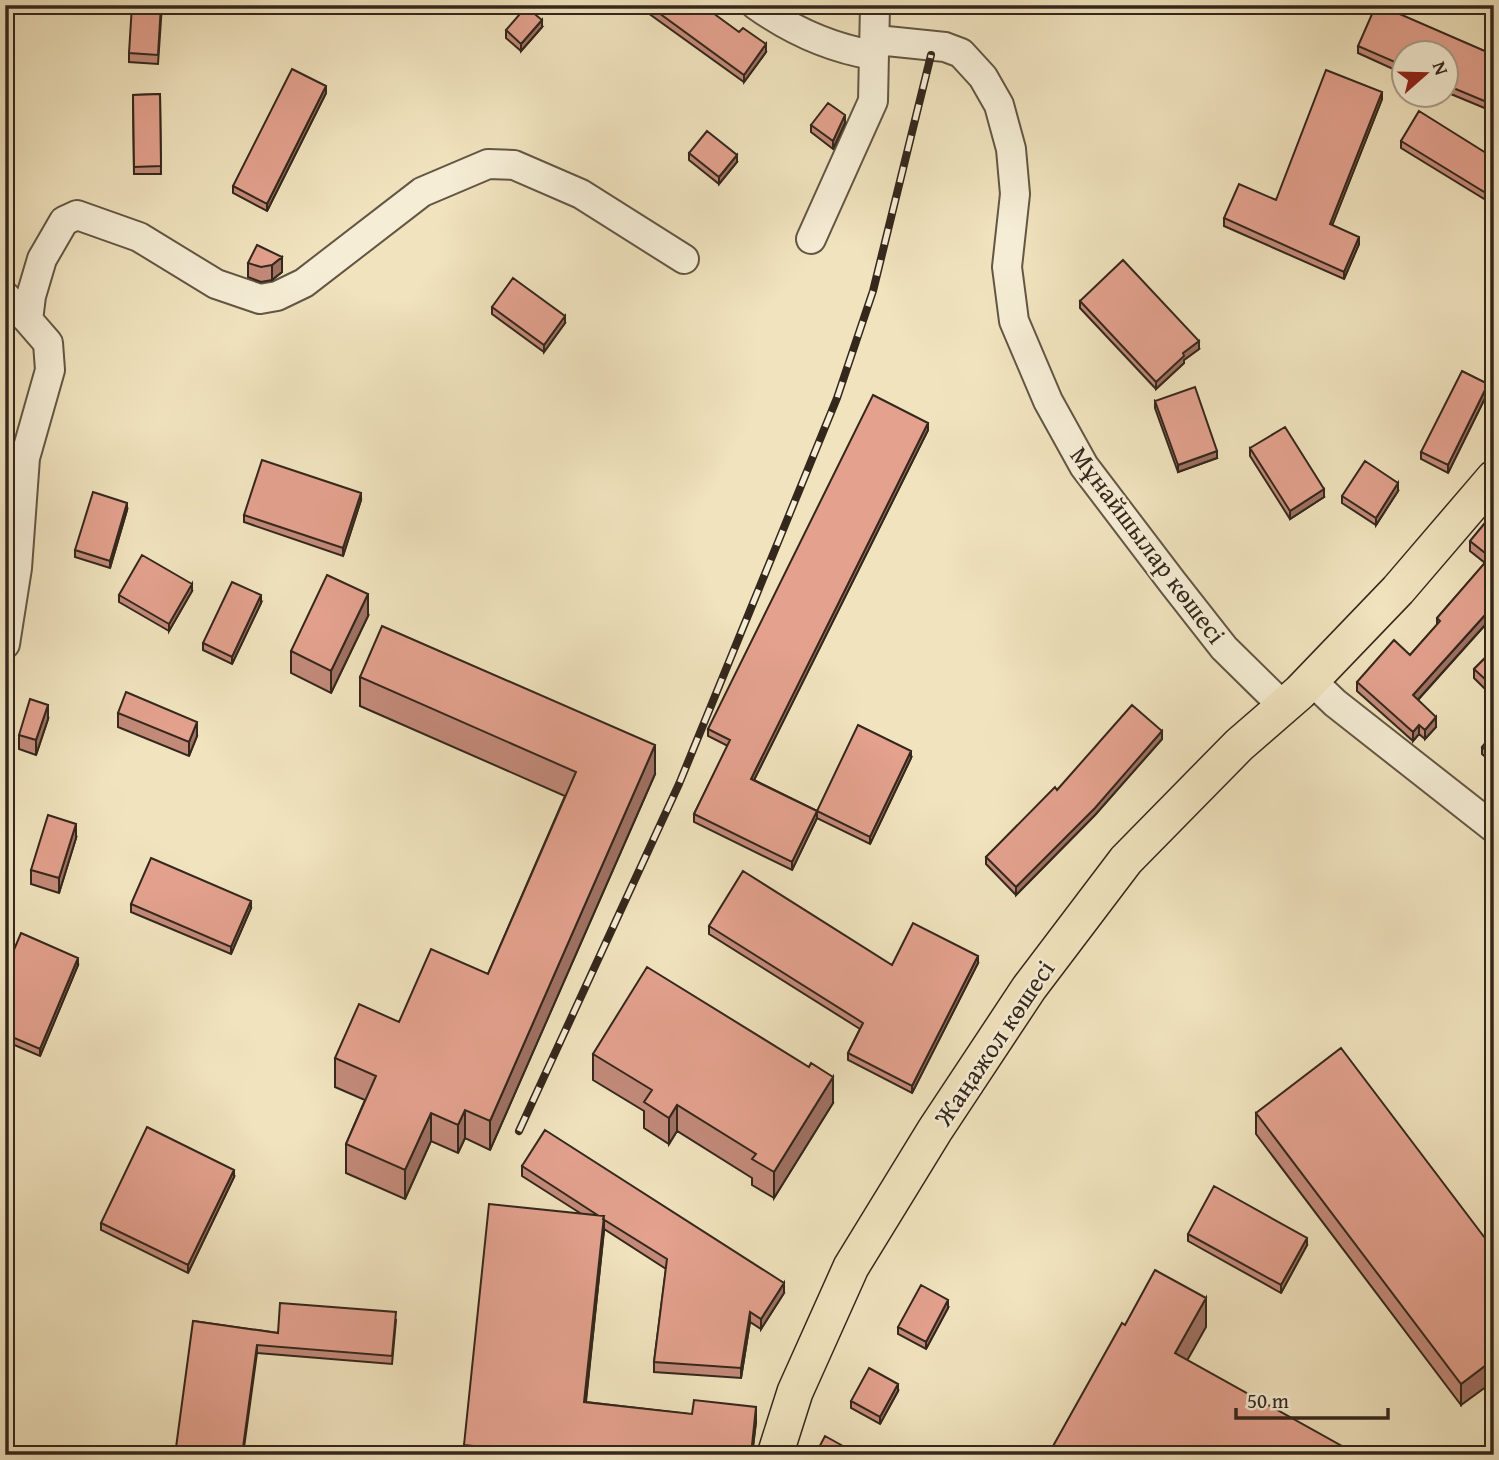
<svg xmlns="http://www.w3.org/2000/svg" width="1499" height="1460" viewBox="0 0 1499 1460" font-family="'Gentium Book Plus',serif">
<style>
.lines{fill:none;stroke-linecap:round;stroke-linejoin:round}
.minor-casing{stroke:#635644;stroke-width:32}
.major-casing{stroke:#34271c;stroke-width:38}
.minor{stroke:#f5edd5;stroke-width:28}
.major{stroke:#f0e3be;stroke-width:35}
.rail-casing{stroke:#34271c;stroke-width:8}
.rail{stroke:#f5edd5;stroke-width:5;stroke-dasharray:16;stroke-linecap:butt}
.wall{fill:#c38a7a;stroke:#34271c;stroke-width:2}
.shaded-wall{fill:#9f7163;stroke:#34271c;stroke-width:2}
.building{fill:#e3a18e;stroke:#34271c;stroke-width:2}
.labels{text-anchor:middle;stroke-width:5;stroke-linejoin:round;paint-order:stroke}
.street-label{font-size:26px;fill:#34271c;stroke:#f5edd5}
</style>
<rect width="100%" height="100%" fill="#f0e3be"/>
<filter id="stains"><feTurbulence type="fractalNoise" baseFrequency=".00286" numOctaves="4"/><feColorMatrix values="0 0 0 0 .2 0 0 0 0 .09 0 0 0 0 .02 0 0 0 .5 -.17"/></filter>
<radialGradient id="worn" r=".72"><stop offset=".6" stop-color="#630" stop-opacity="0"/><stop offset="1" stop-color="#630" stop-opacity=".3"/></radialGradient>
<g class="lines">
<defs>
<path id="minor" d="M756 5C791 30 831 48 873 55
M877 40 945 47 961 53 983 77 999 105 1011 149 1015 194 1007 267 1014 321 1048 401 1084 466 1173 583 1224 648 1284 707
M811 239 873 101 875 5
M5 296 28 320
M5 644 17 568 25 458 50 370 48 343 28 320 31 296 42 259 64 221 77 215 139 237 216 284 260 299 277 296 304 283 422 192 488 164 514 165 581 194 684 259
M1311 680 1335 703 1494 828"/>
<path id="major" d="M775 1455 795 1392 851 1267 935 1130 1029 988 1126 860 1239 745 1300 692 1398 590 1494 478"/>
</defs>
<use href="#minor" class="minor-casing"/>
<use href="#major" class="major-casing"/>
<use href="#minor" class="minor"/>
<use href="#major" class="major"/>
<defs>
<path id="rail" d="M519 1131 679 784 837 398 873 291 931 55"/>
</defs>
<use href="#rail" class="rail-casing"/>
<use href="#rail" class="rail"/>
</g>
<path class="wall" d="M162 5 158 64 129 62V53Z
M648 5 766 52 744 82 648 13Z
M816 5H838L834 14Z
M542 27 521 51 506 38V30Z
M1358 46 1494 55V112L1446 92V52H1404V74L1358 53Z
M326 93 267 211 233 193V186Z
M160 94 161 174H134L133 95Z
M1382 99 1332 225 1359 244 1344 279 1224 226V218L1276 200Z
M845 123 833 149 811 132V125Z
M1401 141 1494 158V205L1401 148Z
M689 153 737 162 719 184 689 160Z
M282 257V272L272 280 261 282 248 277V263Z
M1080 301 1199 349 1184 360V363L1156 389 1080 308Z
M492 307 565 323 544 352 492 314Z
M1488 392 1448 473 1421 459V452Z
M1155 401 1217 458 1178 472 1155 408Z
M928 430 754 780 817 811 911 758 870 844 817 818 792 870 694 822V814L728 746 708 736V729Z
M1250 448 1324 497 1290 519 1250 456Z
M1398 491 1376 525 1342 503V496Z
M361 500 343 556 244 522V515Z
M127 510 110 568 75 557V550Z
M1494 512V615L1418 700 1436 727 1425 739 1419 734 1413 741 1357 691V682L1410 655 1437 625V618L1485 563 1470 551V541Z
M192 591 169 631 119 602V595Z
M261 603 232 664 203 650V643Z
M368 616 331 693 291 673V651Z
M1494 649V686L1487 691 1474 678V669Z
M360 677 655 774 490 1150 465 1138 458 1153 431 1141 405 1199 346 1173V1144L365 1100 335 1087V1058L488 974 565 796 360 706Z
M118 713 197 736 189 756 118 727Z
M48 719 36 755 19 749V735Z
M1494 733V764L1482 754V747Z
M1162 739 1095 815 1016 895 986 864V857L1057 790Z
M76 838 59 893 31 884V870Z
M131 904 251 908 231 954 131 912Z
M709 926 892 965 978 963 912 1093 848 1060V1053L860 1029 709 934Z
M78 965 40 1056 5 1041V971Z
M593 1054 833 1103 774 1198 752 1185V1178L677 1131 669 1144 644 1128V1111L593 1080Z
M1256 1113 1494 1250 1461 1405 1256 1134Z
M522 1166 784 1293 761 1329 750 1322 741 1378 654 1372V1362L666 1269 604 1229 586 1402 756 1422 752 1455H464V1445L580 1213 522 1176Z
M234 1177 188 1273 101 1230V1223Z
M1188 1234 1307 1245 1281 1293 1188 1241Z
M948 1308 926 1349 898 1334V1327Z
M396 1320 392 1364 257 1353 193 1321 278 1333Z
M898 1391 880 1424 851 1408V1401Z"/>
<path class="shaded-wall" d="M835 5H838L834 14V7Z
M542 20V27L521 51V44Z
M766 44V52L744 82V75Z
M326 86V93L267 211V204Z
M1382 92V99L1330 231V224Z
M845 115V123L833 149V141Z
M737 155V162L719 184V177Z
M1359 237V244L1344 279V272Z
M282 257V272L272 280V265Z
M565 316V323L544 352V345Z
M1199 341V349L1184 360V363L1156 389V382L1183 353Z
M1488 384V392L1448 473V465Z
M928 423V430L751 786V779Z
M1217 451V458L1178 472V465Z
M1398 483V491L1376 525V518Z
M1324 489V497L1290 519V511Z
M361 493V500L343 556V548Z
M127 503V510L110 568V561Z
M192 584V591L169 631V624Z
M368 594V616L331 693V671Z
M261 595V603L232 664V657Z
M1494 605V615L1413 705V695Z
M1494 675V685L1487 691V681Z
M48 705V719L36 755V740Z
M1436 717V727L1425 739V730Z
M197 722V736L189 756V742Z
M1419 725V734L1413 741V732Z
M1162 731V739L1095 815 1016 895V887Z
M655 745V774L490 1150V1121Z
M911 751V758L870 844V837Z
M817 811V818L792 870V862Z
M76 824V838L59 893V878Z
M251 901V908L231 954V947Z
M978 956V963L912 1093V1086Z
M78 958V965L40 1056V1049Z
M833 1077V1103L774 1198V1172Z
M677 1105V1131L669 1144V1118Z
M465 1110V1138L458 1153V1125Z
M431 1113V1141L405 1199V1170Z
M234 1170V1177L188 1273V1265Z
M604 1216V1231L584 1417V1402Z
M1307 1238V1245L1281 1293V1285Z
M784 1283V1293L761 1329V1319Z
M1206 1298V1327L1175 1382V1353Z
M948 1300V1308L926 1349V1342Z
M750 1312V1322L741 1378V1368Z
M257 1345V1353L243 1455H242Z
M1494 1359V1381L1461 1405V1384Z
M898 1384V1391L880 1424V1417Z
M756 1407V1422L752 1455H751Z"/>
<path class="building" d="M132 5H161L158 55 129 53Z
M648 5H702L739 32 743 28 766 44 744 75Z
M1376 5H1379L1494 55V105L1446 85V52H1404V66L1358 46Z
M526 7 542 20 521 44 506 30Z
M292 69 326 86 267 204 233 186Z
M1326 70 1382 92 1330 224 1359 237 1344 272 1224 218 1239 184 1276 200Z
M160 94 161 166 134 167 133 95Z
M828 103 845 115 833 141 811 125Z
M1419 111 1494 158V198L1401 141Z
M707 131 737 155 719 177 689 153Z
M257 245 282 257 272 265 261 267 248 263Z
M1123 260 1199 341 1183 353 1184 356 1156 382 1080 301Z
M513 278 565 316 544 345 492 307Z
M1462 371 1488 384 1448 465 1421 452Z
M1195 387 1217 451 1178 465 1155 401Z
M873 395 928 423 751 779 817 811 792 862 694 814 730 740 708 729Z
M1285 427 1324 489 1290 511 1250 448Z
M262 460 361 493 343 548 244 515Z
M1365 461 1398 483 1376 518 1342 496Z
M93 492 127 503 110 561 75 550Z
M1494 512V605L1413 695 1436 717 1425 730 1419 725 1413 732 1357 682 1394 640 1410 655 1440 621 1437 618 1490 557 1470 541Z
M142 555 192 584 169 624 119 595Z
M327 575 368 594 331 671 291 651Z
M232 582 261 595 232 657 203 643Z
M382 626 655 745 490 1121 465 1110 458 1125 431 1113 405 1170 346 1144 376 1076 335 1058 359 1004 399 1022 431 949 488 974 576 772 360 677Z
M1494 649V676L1487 681 1474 669Z
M126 692 197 722 189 742 118 713Z
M30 699 48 705 36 740 19 735Z
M1132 705 1162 731 1095 808 1016 887 986 857 1055 787 1057 790Z
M858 725 911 751 870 837 817 811Z
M1494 733V756L1482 747Z
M48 815 76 824 59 878 31 870Z
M151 858 251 901 231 947 131 904Z
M743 871 892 965 913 923 978 956 912 1086 848 1053 863 1023 709 926Z
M21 933 78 958 40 1049 5 1034V971Z
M647 967 809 1067 811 1063 833 1077 774 1172 752 1159 756 1154 677 1105 669 1118 644 1102 652 1090 593 1054Z
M1341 1048 1494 1250V1359L1461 1384 1256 1113Z
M147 1127 234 1170 188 1265 101 1223Z
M545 1130 784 1283 761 1319 750 1312 741 1368 654 1362 667 1259 603 1219 604 1216H599L522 1166Z
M1214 1186 1307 1238 1281 1285 1188 1234Z
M489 1204 604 1216 584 1402 692 1414 694 1400 756 1407 751 1455H554L464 1445Z
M1155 1270 1206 1298 1175 1353 1358 1455H1048L1122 1323 1125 1325Z
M921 1285 948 1300 926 1342 898 1327Z
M280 1303 396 1312 392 1356 257 1345 242 1455H175L193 1321 278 1333Z
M869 1368 898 1384 880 1417 851 1401Z
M825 1436 859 1455H815Z
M1471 1448 1483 1455H1467Z"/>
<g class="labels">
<g class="street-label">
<text transform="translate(1148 545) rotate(53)" y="9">Мұнайшылар көшесі</text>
<text transform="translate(994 1043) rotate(-56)" y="9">Жаңажол көшесі</text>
</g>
</g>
<rect width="1499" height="1460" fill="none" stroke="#f0e3be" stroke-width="28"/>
<rect x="7" y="7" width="1485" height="1446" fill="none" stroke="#34271c" stroke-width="3.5"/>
<rect x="14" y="14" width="1471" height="1432" fill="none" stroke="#34271c" stroke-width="2"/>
<g transform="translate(1425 74) rotate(70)"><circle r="33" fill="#f5edd5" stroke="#a89e8b" stroke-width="2"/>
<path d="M0-5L12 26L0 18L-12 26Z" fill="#8f2418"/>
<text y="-10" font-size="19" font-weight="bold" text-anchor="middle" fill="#34271c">N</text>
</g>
<path d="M1236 1408v10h152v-10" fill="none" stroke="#34271c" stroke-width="3.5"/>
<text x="1247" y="1408" font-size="21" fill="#34271c" stroke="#f5edd5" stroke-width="5" paint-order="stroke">50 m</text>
<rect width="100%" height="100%" filter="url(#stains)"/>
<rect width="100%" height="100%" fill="url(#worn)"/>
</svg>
